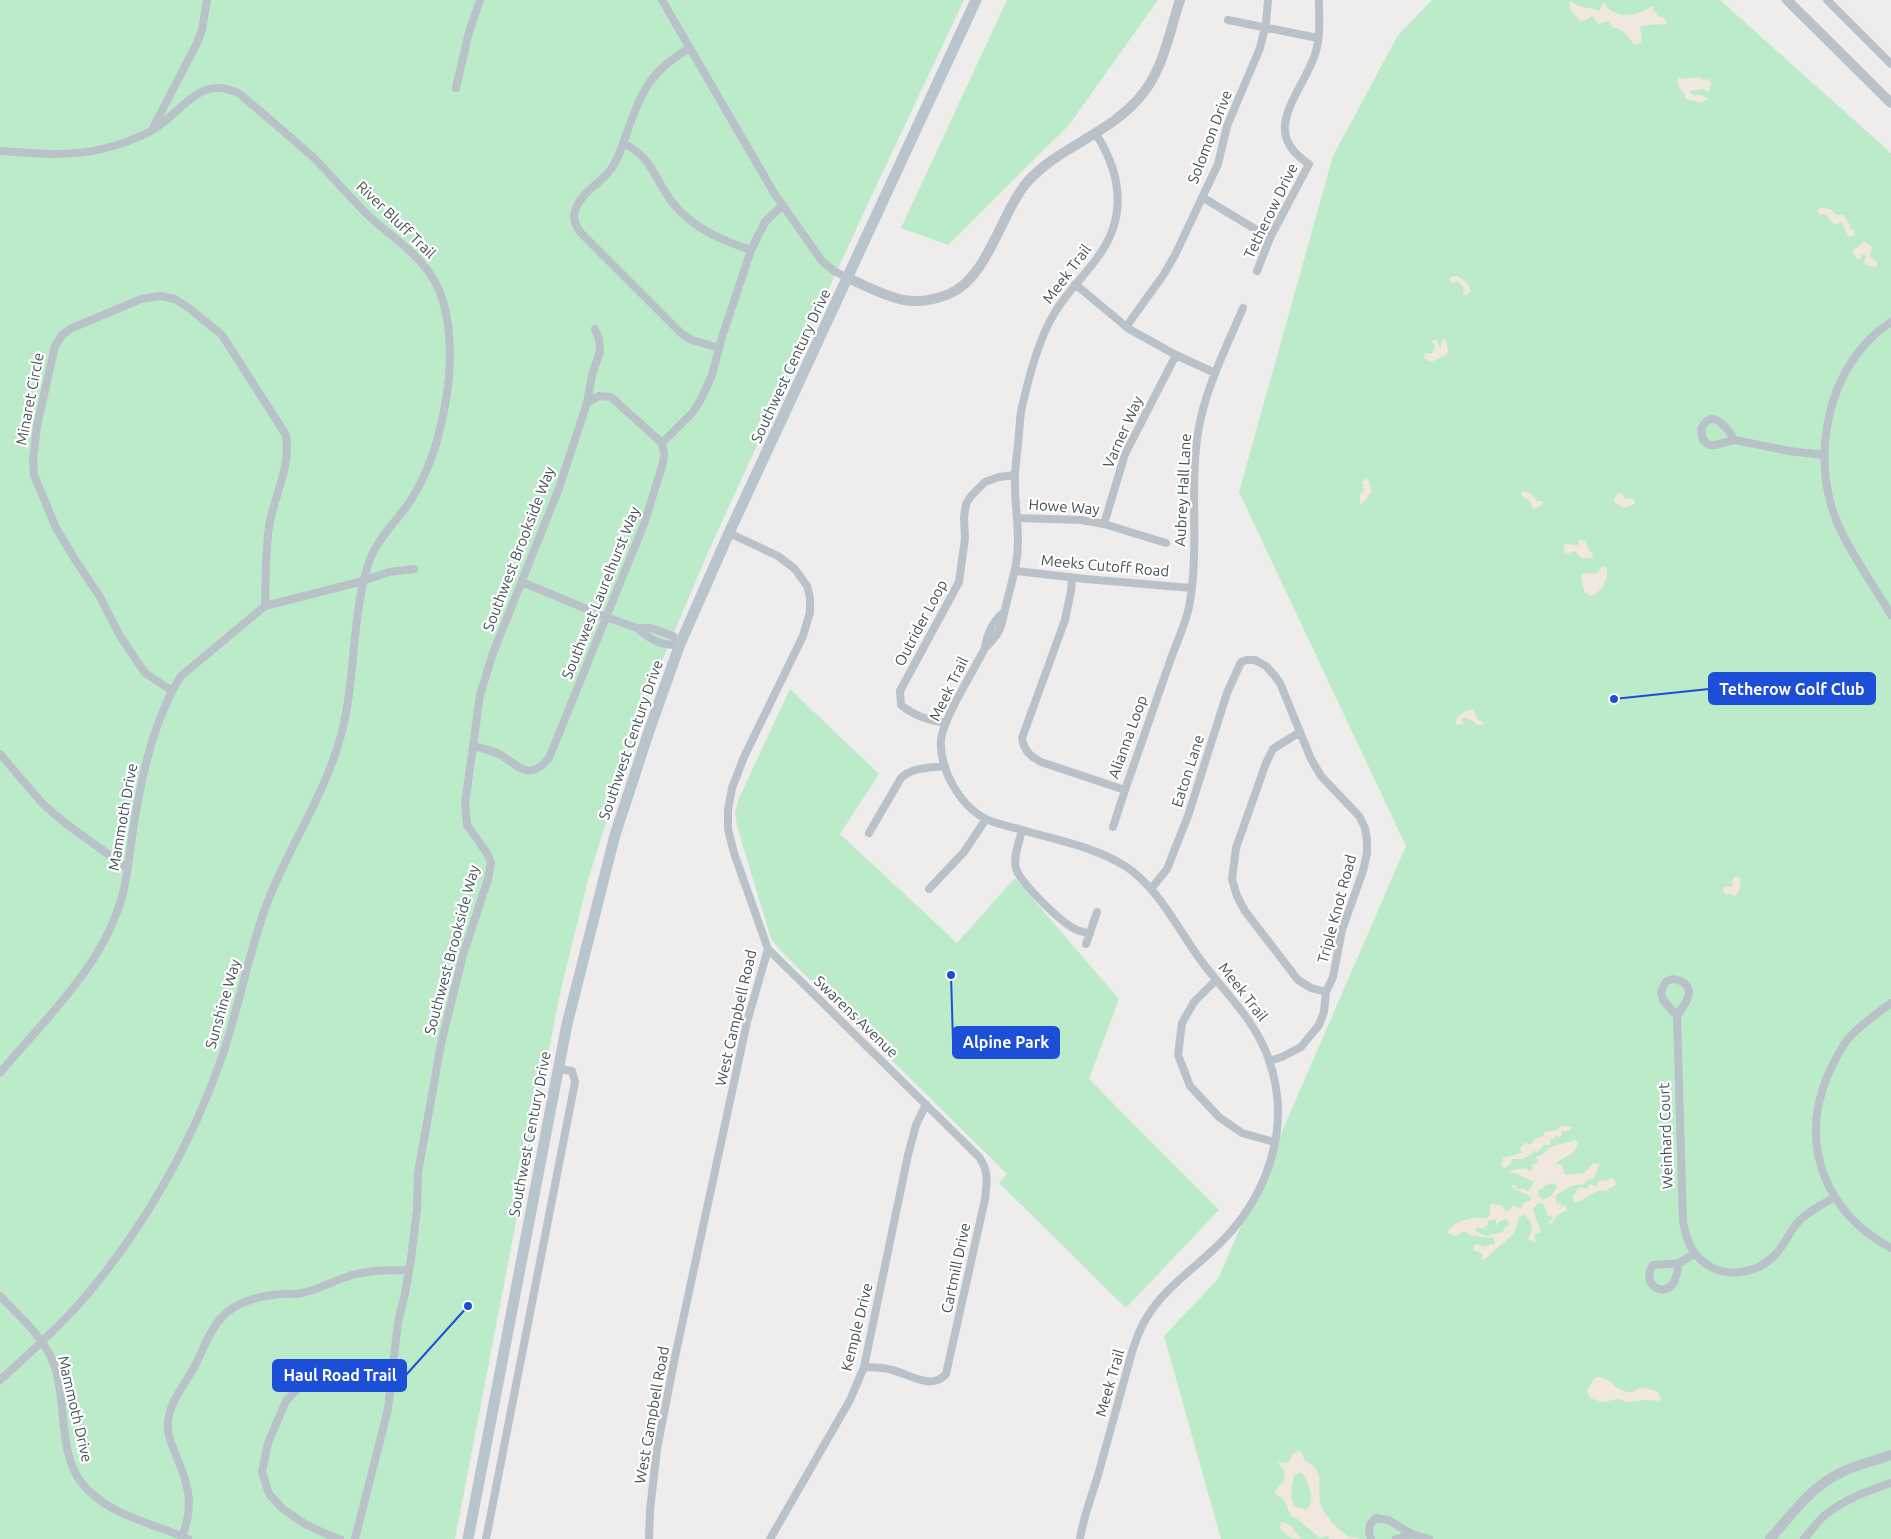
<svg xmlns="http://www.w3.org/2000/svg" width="1891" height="1539" viewBox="0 0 1891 1539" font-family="Ubuntu,sans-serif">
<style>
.green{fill:#bcebc9}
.sand{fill:#f0e8dd;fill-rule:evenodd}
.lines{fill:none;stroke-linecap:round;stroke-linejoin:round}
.minor{stroke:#b8c2c8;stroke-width:8}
.tertiary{stroke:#b8c2c8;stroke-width:10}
.secondary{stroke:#b9c5cd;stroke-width:11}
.labels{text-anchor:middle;stroke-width:4.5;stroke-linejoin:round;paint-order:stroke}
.street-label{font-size:15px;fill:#465258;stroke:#fff}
.leader{fill:none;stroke:#1d4ed8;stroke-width:2}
.callout-dot{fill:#1d4ed8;stroke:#fff;stroke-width:2}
.callout{fill:#1d4ed8;stroke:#1d4ed8;stroke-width:2}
.callout-label{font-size:16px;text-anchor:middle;font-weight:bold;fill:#fff}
</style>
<rect width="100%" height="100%" fill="#efecec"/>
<path class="green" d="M0 0H964L870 199 709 550 653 682 623 768 588 880 560 993 455 1539H0Z
M1007 0H1158L1069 125 948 245 901 228Z
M1432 0H1720L1891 153V1539H1221L1164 1336 1218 1279 1406 846 1239 492 1333 156 1398 35Z
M790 689 879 774 840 834 957 943 1015 878 1119 999 1089 1079 1219 1210 1126 1308 999 1183 1007 1174 780 950 771 939 737 826 735 812 739 798Z"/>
<path class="sand" d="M1571 1C1582 10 1587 6 1599 11L1604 2C1611 20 1640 17 1651 6L1654 7 1653 11 1657 13 1658 16 1664 18 1667 22 1665 25C1658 23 1648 25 1640 27L1642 37 1641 42 1635 45 1622 30H1619L1618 28H1613L1608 21 1598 24 1592 16 1585 21H1580L1571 11 1569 2Z
M1699 77 1704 80 1709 79 1712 83 1710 86V92L1702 89 1689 91 1693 95H1700L1709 99 1701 103 1686 99 1684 96 1686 95C1681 91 1675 83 1679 78L1683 79Z
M1820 208 1831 209 1836 215H1843L1847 221 1850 224V229L1855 230 1854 236H1848L1842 222 1834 224 1825 214H1819L1817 211Z
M1865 242 1872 247 1870 257 1878 263 1876 267 1866 265 1864 263 1866 256 1862 254 1860 259H1857L1852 252 1853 249 1859 247 1861 243Z
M1452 276C1460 275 1469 283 1471 291L1467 295H1463L1464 288 1458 281 1451 283 1449 279Z
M1443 338 1447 341V347L1449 350 1446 355 1431 362 1424 358 1425 353 1432 354 1435 347 1432 342 1433 340H1437L1440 348Z
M1365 478 1369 481 1371 492 1364 502 1360 504V494L1364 491V489L1362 488 1364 486 1362 483Z
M1522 491 1530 493 1537 501H1542L1543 504 1534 509 1532 508 1531 502 1521 495Z
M1621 493 1625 499H1634L1635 504 1623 508 1618 504H1615L1614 498 1616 497 1617 494Z
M1579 539 1586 541 1588 549 1593 554 1592 558H1581L1575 551 1566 554 1564 551V544L1579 545Z
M1602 566 1607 568C1607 581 1603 592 1590 596L1584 592 1581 576 1584 573 1596 574Z
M1470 709 1474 711 1478 720 1483 721 1482 725H1477L1474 722 1464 717 1462 720 1464 723 1462 725 1456 724C1455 716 1463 713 1470 709Z
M1738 876 1740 878C1741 884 1740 892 1735 896L1730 894H1725L1723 890 1724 887H1732L1733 878Z
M1561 1126 1573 1127 1568 1131H1562L1560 1138 1555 1135 1554 1139 1550 1138 1551 1143 1550 1145H1544L1538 1152 1533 1151 1532 1154 1522 1159H1512L1511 1163 1505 1168 1501 1166 1503 1158 1522 1153 1520 1148 1525 1143 1531 1144 1536 1138 1542 1137 1545 1132 1557 1130Z
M1575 1140 1578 1144C1571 1159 1564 1155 1556 1164L1562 1165 1565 1175 1584 1173 1594 1163 1600 1164 1594 1178 1587 1180 1585 1184 1571 1186 1556 1195V1204L1560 1203 1562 1207 1565 1205 1567 1210 1557 1215 1552 1223 1549 1224V1222L1553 1218 1551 1215 1548 1216C1546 1210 1545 1204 1540 1202L1536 1205 1533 1210 1541 1232 1534 1235 1536 1243 1528 1239C1535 1226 1532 1225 1525 1214L1519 1217C1516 1235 1509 1238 1496 1249 1491 1253 1490 1257 1483 1260H1481L1483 1254 1473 1250 1474 1245 1479 1244 1482 1247 1494 1244 1495 1242 1493 1238 1481 1237 1474 1235 1472 1236 1464 1231 1456 1236 1447 1233C1450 1224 1463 1220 1473 1218 1480 1216 1483 1222 1490 1215V1205L1493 1203 1495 1205H1503L1504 1210 1506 1212 1510 1210 1513 1205 1521 1209 1524 1202 1530 1201 1531 1197C1525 1191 1516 1193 1511 1185H1515L1519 1190 1523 1188 1528 1192 1534 1182 1517 1174 1508 1172 1513 1170 1526 1168 1529 1171 1532 1170V1165L1538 1163 1536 1157 1542 1155 1550 1147ZM1554 1183 1557 1187 1552 1195 1543 1200 1540 1198 1538 1194 1539 1190 1542 1189 1544 1186ZM1494 1219 1496 1220V1226L1500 1221 1505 1219 1508 1220 1509 1225 1504 1229 1503 1232 1486 1236 1475 1231 1477 1227 1483 1229 1488 1225V1221Z
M1612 1177 1617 1184 1606 1191H1597L1578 1202H1574L1573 1195 1580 1187 1587 1189 1590 1184 1596 1186 1600 1180 1608 1181Z
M1599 1377C1611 1379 1616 1389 1627 1392 1633 1394 1636 1389 1641 1388 1647 1388 1652 1390 1657 1391L1661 1398 1659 1401 1646 1400 1626 1402 1619 1399 1602 1402 1590 1398 1587 1390 1595 1378Z
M1300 1450 1305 1461C1329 1471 1314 1490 1322 1508 1327 1518 1338 1530 1348 1536 1352 1538 1356 1537 1359 1539H1329L1327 1536 1320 1538 1296 1518 1292 1517 1283 1499 1274 1493 1285 1479 1284 1471 1278 1462 1288 1463 1293 1454ZM1301 1473 1305 1476C1309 1487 1316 1500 1306 1510L1294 1506C1289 1497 1292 1482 1295 1474Z
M1281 1522 1290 1525 1301 1539H1306C1290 1539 1290 1539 1280 1528Z"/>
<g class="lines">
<path class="minor" d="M662 0 774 193 822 261 834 271 848 278
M1827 0 1891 64
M1228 20 1318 38
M690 48C650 71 642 91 627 132 623 144 619 157 612 168 602 182 582 192 576 208 572 218 575 225 581 233L682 334 692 340 719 348
M456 88 469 32 480 0
M154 126 197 43 202 30 207 0
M623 143C652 157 654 178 672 202 692 228 721 240 751 250
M0 151C19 152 38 154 57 154 89 154 121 146 149 132 182 115 198 72 240 94 265 116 290 136 314 158 333 177 351 199 371 218 399 243 432 262 443 301 460 360 443 452 409 503 395 523 375 541 368 565 351 619 356 680 341 735 325 796 288 847 266 906 248 955 239 1007 222 1057 192 1143 145 1226 86 1296 60 1326 30 1353 0 1380
M1202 197 1270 238
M1257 271 1270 238 1309 164C1259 132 1300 96 1314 57 1321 40 1319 18 1319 0
M1075 284 1129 329 1176 355 1215 373
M1891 322C1885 327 1878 331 1873 336 1829 378 1815 447 1831 505 1841 541 1872 582 1891 615
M1126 327 1164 274 1175 255 1218 164 1227 126 1260 48 1266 23 1268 0
M1735 440C1727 428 1712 406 1701 429L1703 440 1709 445H1715L1735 440 1789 451 1824 455
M662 443 693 412 701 399 712 375 722 337 751 250 765 222 783 205
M1017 518 1081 520 1104 524 1166 543
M1104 524 1125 454 1176 355
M1016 571 1086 579 1191 588
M1072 578 1071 591 1065 620 1022 738C1024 751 1030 756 1041 762L1125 790C1140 748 1154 706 1169 664 1175 646 1185 626 1189 607 1200 549 1189 490 1198 432 1205 389 1226 348 1243 308
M522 582 606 617 637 628H651L673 636 680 644
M637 628C651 640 662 647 680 644
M985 648C987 633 992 622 1004 612
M172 691 145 673 120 636 100 597 76 561 56 528 34 475 33 459 37 426 55 346 62 335 72 328 141 299 160 296 175 299 189 308 222 335 286 435C291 464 276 493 270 521 265 548 266 578 265 606
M946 723C931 721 913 715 901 705L900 691 959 582 965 538 964 517 966 504 971 496 985 482 999 477 1015 475
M1300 732 1273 749 1266 763 1236 848 1232 879 1237 896 1245 911 1298 980 1311 988 1326 992
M473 746C482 748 490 750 499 754 519 765 528 783 549 758L644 524 663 463 664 453 662 443 611 397 599 396 587 403
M0 754 43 804 65 823 127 868
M1113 827 1125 790
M1022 831C1019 842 1013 857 1016 868 1019 882 1062 923 1075 929 1079 931 1085 932 1090 934
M869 833 901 778C912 767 930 768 945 766
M929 889 964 852 986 819
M1151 889 1167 869 1188 816 1227 693 1241 662 1247 660H1255L1266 666 1274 675 1280 683 1311 759 1321 776 1359 816 1365 828 1367 840V853L1363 871 1342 930 1333 977 1326 992 1324 1012 1319 1025 1301 1047 1282 1057 1269 1061
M1086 944 1097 912
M768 949 979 1157C989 1171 987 1183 985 1199L946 1374C932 1391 909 1374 892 1370 883 1367 873 1367 864 1367
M1216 980 1194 1002 1182 1023 1178 1055 1190 1086 1219 1117 1242 1133 1274 1142
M1891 1003C1876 1014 1859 1026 1847 1040 1839 1051 1833 1064 1827 1077 1799 1146 1826 1213 1891 1248
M1677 1016 1663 1000 1661 993C1662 990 1663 985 1666 982 1673 976 1687 981 1689 991 1690 999 1681 1009 1677 1016L1683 1222C1687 1243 1693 1258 1713 1268 1732 1277 1757 1272 1773 1257 1784 1247 1789 1231 1800 1220 1809 1211 1823 1204 1835 1197
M0 1073C46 1017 104 966 123 893 128 873 130 851 133 830 141 779 153 720 181 676L265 606 363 581 389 572 414 569
M1679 1263C1677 1270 1677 1280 1672 1285 1661 1297 1641 1283 1653 1265L1679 1263 1694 1254
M0 1296C20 1317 43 1336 54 1364 67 1400 58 1452 81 1482 106 1515 153 1523 188 1539
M181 1539C194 1508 190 1488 177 1458 174 1449 169 1440 168 1430 166 1407 181 1390 192 1371 203 1352 208 1331 224 1315 238 1301 263 1295 283 1294 290 1293 296 1295 302 1293 318 1290 333 1281 349 1276 368 1270 389 1270 409 1270
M340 1539 328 1535 305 1524 283 1509 269 1494 262 1472 268 1443 286 1401 310 1376 349 1366 393 1365
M355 1539 388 1409 398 1322 405 1294 411 1259 417 1209 418 1173 441 1044 463 955 488 879 491 863 487 853 467 825 465 804 480 695 493 653 559 488 587 403 592 375 600 351 599 339 595 329
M486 1539 575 1082 572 1071 558 1069
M649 1539 650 1510 657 1449 675 1357 747 1022 768 949 734 853 728 829V810L732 788 744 757 803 636 810 612V597L807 586 795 569 778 556 729 533
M770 1539 850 1400 864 1367 908 1155 916 1125 926 1104
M1080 1539C1083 1516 1094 1491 1100 1468 1108 1439 1116 1410 1124 1381 1130 1360 1135 1336 1147 1317 1164 1289 1190 1272 1214 1249 1266 1201 1293 1129 1269 1060 1256 1021 1226 994 1202 962 1178 930 1159 888 1125 866 1093 846 1055 840 1019 829 1008 826 996 824 986 819 960 806 939 769 941 739 944 717 974 670 985 648 1004 630 1001 624 1007 601 1012 581 1018 563 1018 542 1018 520 1014 497 1015 474 1016 460 1018 447 1019 433 1020 423 1020 412 1023 403 1029 376 1040 337 1054 314 1067 291 1088 273 1102 251 1127 212 1120 172 1096 134
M1371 1539 1369 1532 1370 1524 1376 1518 1388 1520 1412 1534 1429 1539
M1396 1539 1412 1534
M1804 1539C1811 1531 1817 1522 1825 1515 1844 1499 1868 1491 1891 1483"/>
<path class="tertiary" d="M1787 0 1891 103
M848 278C884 294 908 311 949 294 988 278 1001 212 1028 181 1061 145 1113 133 1144 92 1164 66 1170 30 1180 0
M1770 1539C1791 1515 1811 1487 1840 1473 1856 1465 1874 1461 1891 1455"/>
<path class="secondary" d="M468 1539 567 1024 615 835 649 731 680 644 729 533 976 0"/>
</g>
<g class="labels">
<g class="street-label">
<text transform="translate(1210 137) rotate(-69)" y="5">Solomon Drive</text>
<text transform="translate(1271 211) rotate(-64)" y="5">Tetherow Drive</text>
<text transform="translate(396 220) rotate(44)" y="5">River Bluff Trail</text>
<text transform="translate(1067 274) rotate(-53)" y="5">Meek Trail</text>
<text transform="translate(791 366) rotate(-65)" y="5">Southwest Century Drive</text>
<text transform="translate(30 399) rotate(-79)" y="5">Minaret Circle</text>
<text transform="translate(1123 432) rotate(-66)" y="5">Varner Way</text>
<text transform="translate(1183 490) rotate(-87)" y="5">Aubrey Hall Lane</text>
<text transform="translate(1064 507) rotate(4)" y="5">Howe Way</text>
<text transform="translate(519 549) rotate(-69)" y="5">Southwest Brookside Way</text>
<text transform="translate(1105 566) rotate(5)" y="5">Meeks Cutoff Road</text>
<text transform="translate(601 593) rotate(-68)" y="5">Southwest Laurelhurst Way</text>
<text transform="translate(921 623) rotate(-62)" y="5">Outrider Loop</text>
<text transform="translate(949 689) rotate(-64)" y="5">Meek Trail</text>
<text transform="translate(1128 737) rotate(-70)" y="5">Alianna Loop</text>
<text transform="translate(631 740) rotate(-71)" y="5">Southwest Century Drive</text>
<text transform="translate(1188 771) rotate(-72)" y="5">Eaton Lane</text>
<text transform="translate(123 817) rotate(-80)" y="5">Mammoth Drive</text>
<text transform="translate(1337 909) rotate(-75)" y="5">Triple Knot Road</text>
<text transform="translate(452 950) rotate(-75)" y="5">Southwest Brookside Way</text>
<text transform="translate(1243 992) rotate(52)" y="5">Meek Trail</text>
<text transform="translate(223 1004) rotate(-74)" y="5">Sunshine Way</text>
<text transform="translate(856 1017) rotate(44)" y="5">Swarens Avenue</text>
<text transform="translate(736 1018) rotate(-77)" y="5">West Campbell Road</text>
<text transform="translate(530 1134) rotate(-79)" y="5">Southwest Century Drive</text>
<text transform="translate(1666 1136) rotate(-92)" y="5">Weinhard Court</text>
<text transform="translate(956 1268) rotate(-78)" y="5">Cartmill Drive</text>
<text transform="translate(857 1327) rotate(-76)" y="5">Kemple Drive</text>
<text transform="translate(1110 1383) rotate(-74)" y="5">Meek Trail</text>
<text transform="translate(75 1409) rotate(77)" y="5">Mammoth Drive</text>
<text transform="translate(652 1415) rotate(-80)" y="5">West Campbell Road</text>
</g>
</g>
<path class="leader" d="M1614 699L1709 689M951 975L953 1042M468 1306L406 1375"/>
<g class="callout-dot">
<circle cx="1614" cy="699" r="5"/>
<circle cx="951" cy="975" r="5"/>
<circle cx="468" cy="1306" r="5"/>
</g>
<g class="callout">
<rect x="1709" y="673" width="166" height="31" rx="5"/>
<rect x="953" y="1027" width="106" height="31" rx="5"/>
<rect x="273" y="1360" width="133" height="31" rx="5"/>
</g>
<g class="callout-label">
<text x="1792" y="695">Tetherow Golf Club</text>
<text x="1006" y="1048">Alpine Park</text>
<text x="340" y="1381">Haul Road Trail</text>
</g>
</svg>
